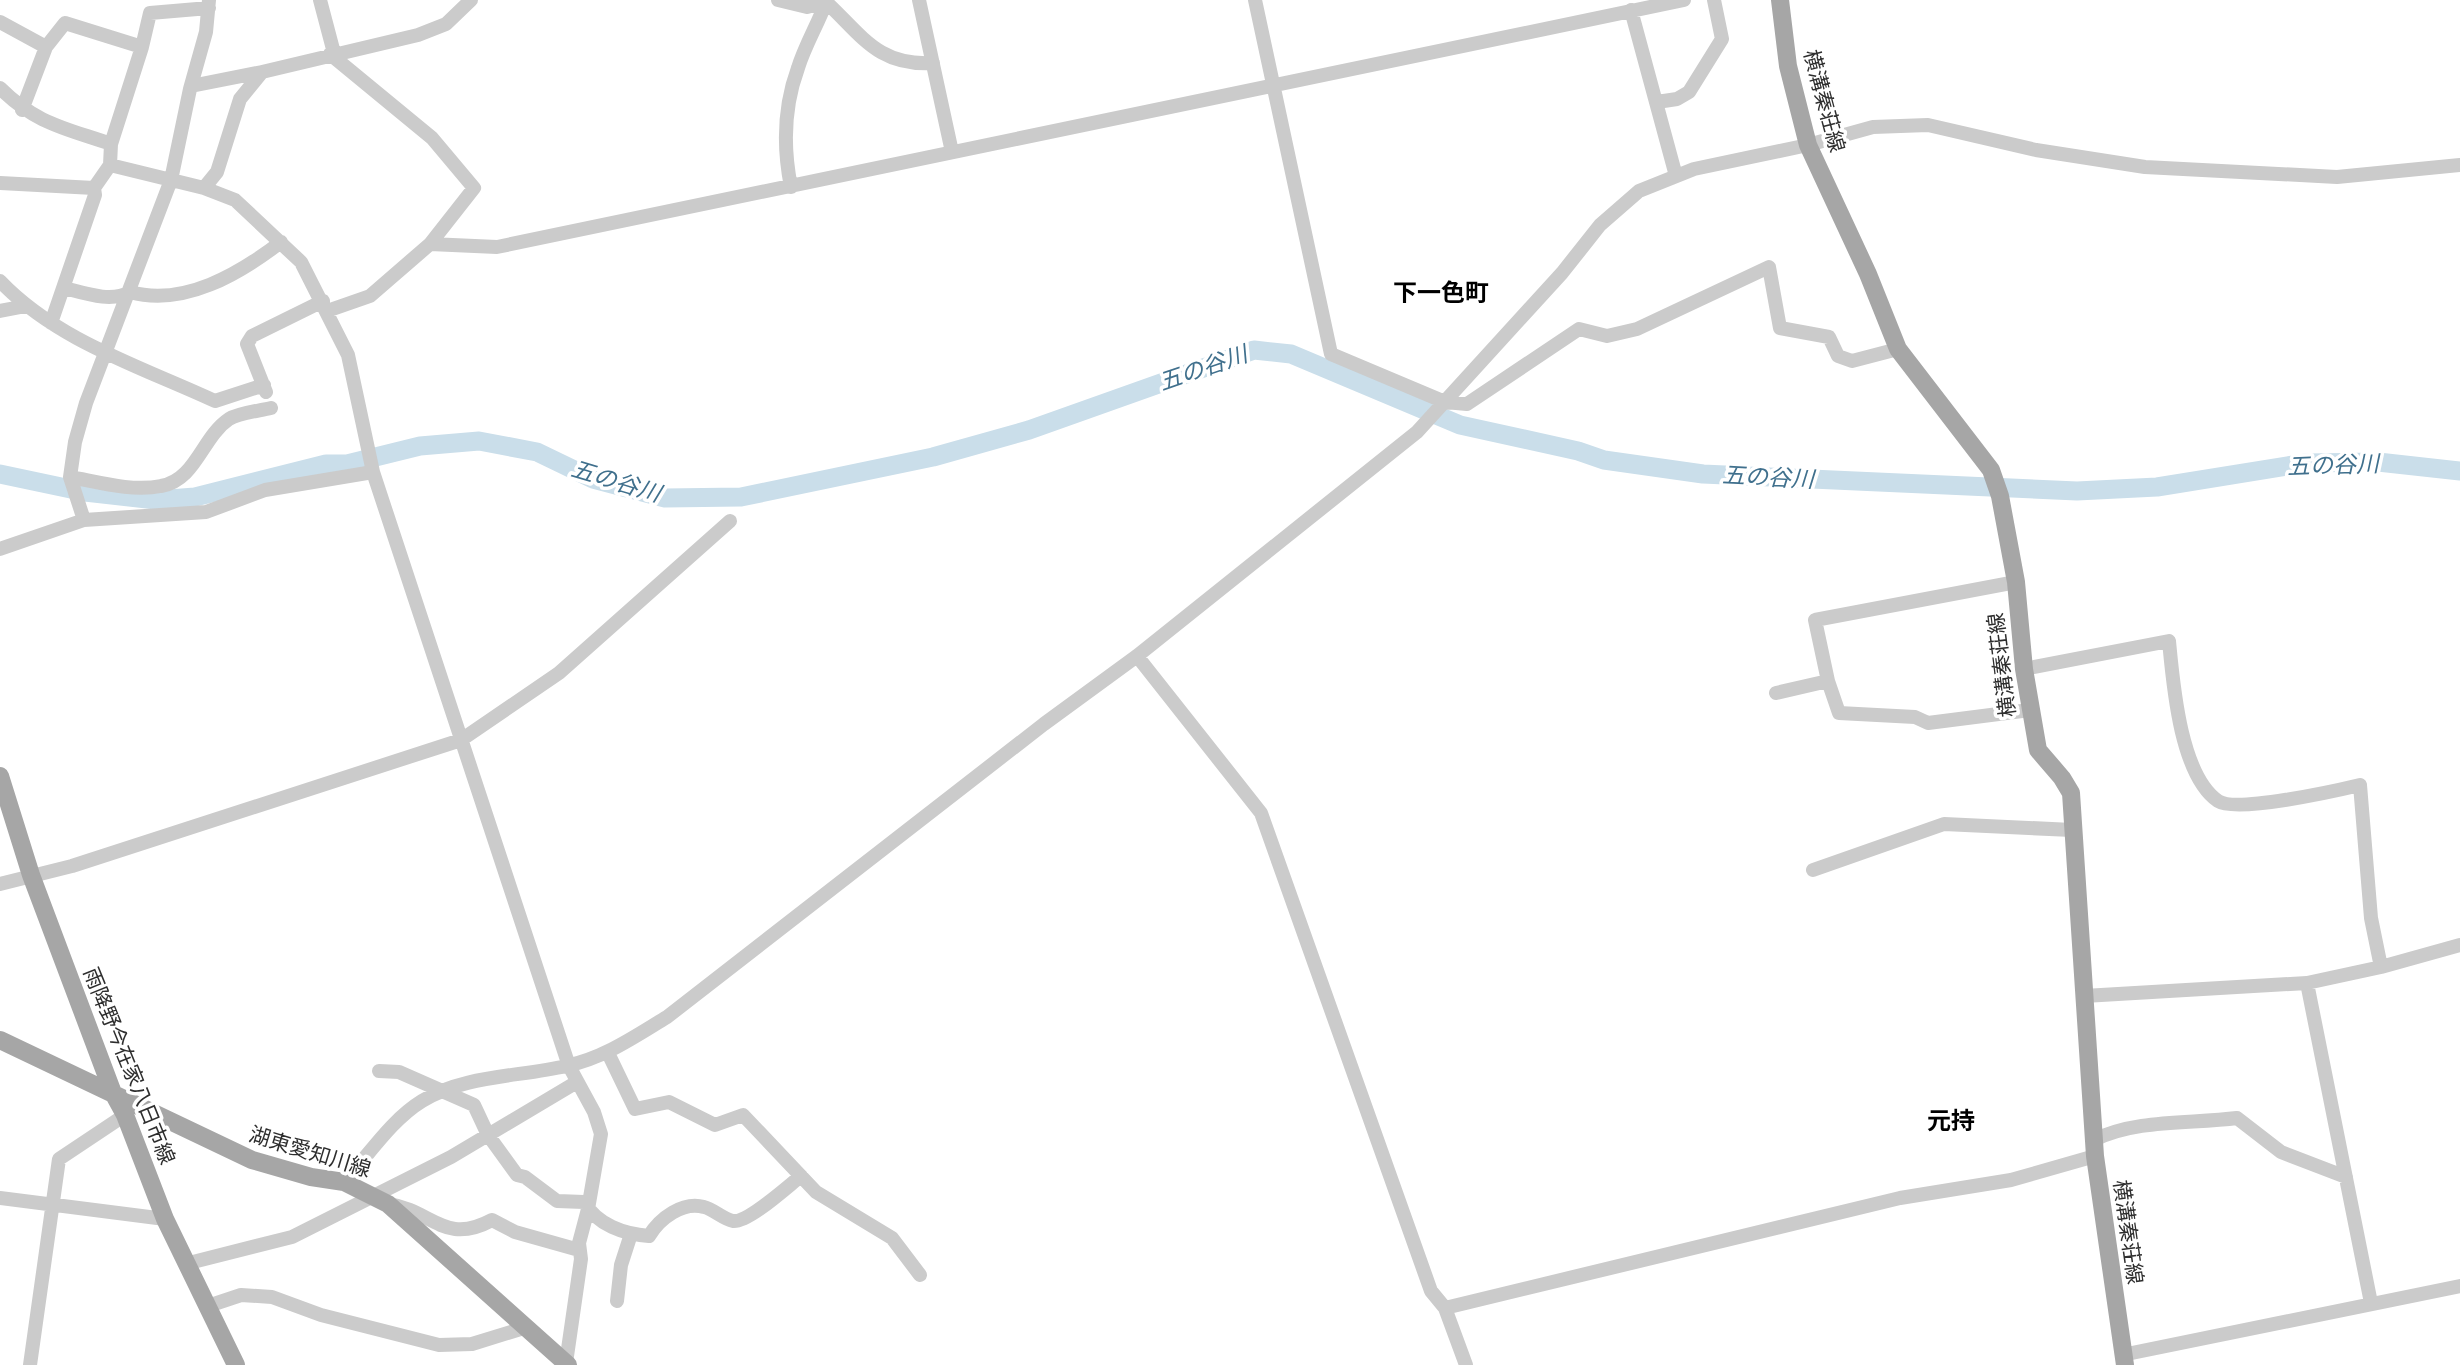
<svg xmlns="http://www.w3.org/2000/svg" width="2460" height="1365" viewBox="0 0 2460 1365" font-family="Karla,'Noto Sans JP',sans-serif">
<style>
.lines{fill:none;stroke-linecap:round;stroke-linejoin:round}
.river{stroke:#cadeea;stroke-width:19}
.minor{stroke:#cbcbcb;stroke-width:14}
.major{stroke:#a6a6a6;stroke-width:18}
.labels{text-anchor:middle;stroke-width:7;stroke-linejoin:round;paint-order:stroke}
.street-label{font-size:21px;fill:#2e2e2e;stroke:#fff}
.water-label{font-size:23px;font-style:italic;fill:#40708d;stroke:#fff}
.quarter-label{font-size:24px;font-weight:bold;fill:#000;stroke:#fff}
</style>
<rect width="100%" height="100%" fill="#fff"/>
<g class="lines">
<path class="river" d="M0 474 85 492 156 500 195 497 326 464H347L420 446 479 441 537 452 593 479 665 498 741 497 933 457 1029 430 1254 350 1291 354 1460 425 1578 451 1604 460 1703 474 2077 491 2157 487 2306 463 2378 462 2460 471"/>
<path class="minor" d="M320 0 334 53
M778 0 807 7 826 2
M824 0C862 35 877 66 933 63
M919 0 952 152
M1255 0 1331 354 1445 402 1467 404 1579 329 1607 336 1637 329 1769 267 1780 328 1829 337 1838 356 1852 361 1898 349
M1631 10 1676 176
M0 22 46 47 65 23 142 47 111 144 110 165 94 188 0 183
M142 47 150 13 209 8
M330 54 432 138 474 188 430 244
M191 86 262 72
M0 88C36 124 65 128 111 144
M1657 102 1677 99 1689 92 1722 39 1714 0
M22 110 46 47
M110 165 204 188 217 172 240 99 262 72 418 35 446 24 471 0
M791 187C783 147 784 106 798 68 805 45 818 24 826 2
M204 188 235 200 301 262 348 355 373 472 569 1066 594 1112 601 1134 588 1209 579 1243 581 1259 566 1363
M0 281C57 341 142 367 215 401L264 385
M64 288C84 293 111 303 130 292 184 307 239 274 281 242
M0 311 26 306
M327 311 370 296 430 244 497 247 1684 0
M51 323 95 195 94 188
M266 392 247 344 252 336 323 301
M70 477C98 482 132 492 161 486 196 480 202 437 229 419 239 413 258 411 271 408
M84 520 70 477 75 442 86 403 171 180 190 89 206 32 209 0
M0 549 84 520 206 512 265 490 373 472
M1137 656 1261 813 1431 1291 1445 1308 1466 1365
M2024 669 2169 641C2173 683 2180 775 2218 801 2236 813 2335 791 2360 785L2371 918 2381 967
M1828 681 1839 713 1915 717 1928 723 2030 710
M1776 693 1828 681 1815 620 2016 582
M1813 870 1944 824 2072 830
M0 884 72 866 461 740 559 673 730 521
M2307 983 2371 1303
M2084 996 2307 983 2381 967 2460 945
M608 1053 635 1109 669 1102 715 1125 743 1115 816 1192 892 1238 920 1275
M379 1071 399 1072 474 1105 488 1135 517 1175 525 1177 557 1201 584 1202C597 1225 624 1234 649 1236 660 1218 683 1201 704 1207 713 1209 723 1219 733 1221 748 1223 788 1186 801 1176
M2094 1140C2136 1119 2190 1124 2237 1118L2281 1152 2346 1177
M344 1182C368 1156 391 1120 422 1101 464 1075 519 1077 566 1066 604 1058 634 1037 667 1017L1044 724 1137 656 1417 432 1562 273 1600 225 1639 191 1694 169 1808 145 1873 127 1928 125 2036 150 2145 167 2337 177 2460 165
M0 1198 165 1219
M388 1204C432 1210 444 1246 492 1220L515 1232 579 1250
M189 1263 292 1237 451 1157 577 1082
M617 1301 621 1265 631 1234
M208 1306 241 1295 272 1297 321 1315 439 1345 472 1344 527 1327
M1445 1308 1900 1198 2011 1180 2095 1156
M2122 1355 2460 1286
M30 1365 59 1159 125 1115"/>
<path class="major" d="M1780 0 1788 66 1808 145 1868 274 1898 349 1991 470 2000 496 2016 582 2024 669 2038 750 2062 778 2071 793 2095 1156 2125 1365
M0 776 31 875 113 1093 125 1115 165 1219 236 1365
M0 1040 252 1160 311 1177 344 1182 388 1204 568 1365"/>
</g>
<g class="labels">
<g class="street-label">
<text transform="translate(1824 101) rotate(75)" y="7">横溝秦荘線</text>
<text transform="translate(2002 665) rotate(-97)" y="7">横溝秦荘線</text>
<text transform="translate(129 1066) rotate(68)" y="7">雨降野今在家八日市線</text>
<text transform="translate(310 1152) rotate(17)" y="7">湖東愛知川線</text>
<text transform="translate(2128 1232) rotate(82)" y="7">横溝秦荘線</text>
</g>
<g class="water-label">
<text transform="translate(1203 368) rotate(-19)" y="8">五の谷川</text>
<text transform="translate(2333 465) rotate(-2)" y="8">五の谷川</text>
<text transform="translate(1768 477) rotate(3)" y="8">五の谷川</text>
<text transform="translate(616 481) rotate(17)" y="8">五の谷川</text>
</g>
<g class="quarter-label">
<text x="1441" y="301">下一色町</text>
<text x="1951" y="1129">元持</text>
</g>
</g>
</svg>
